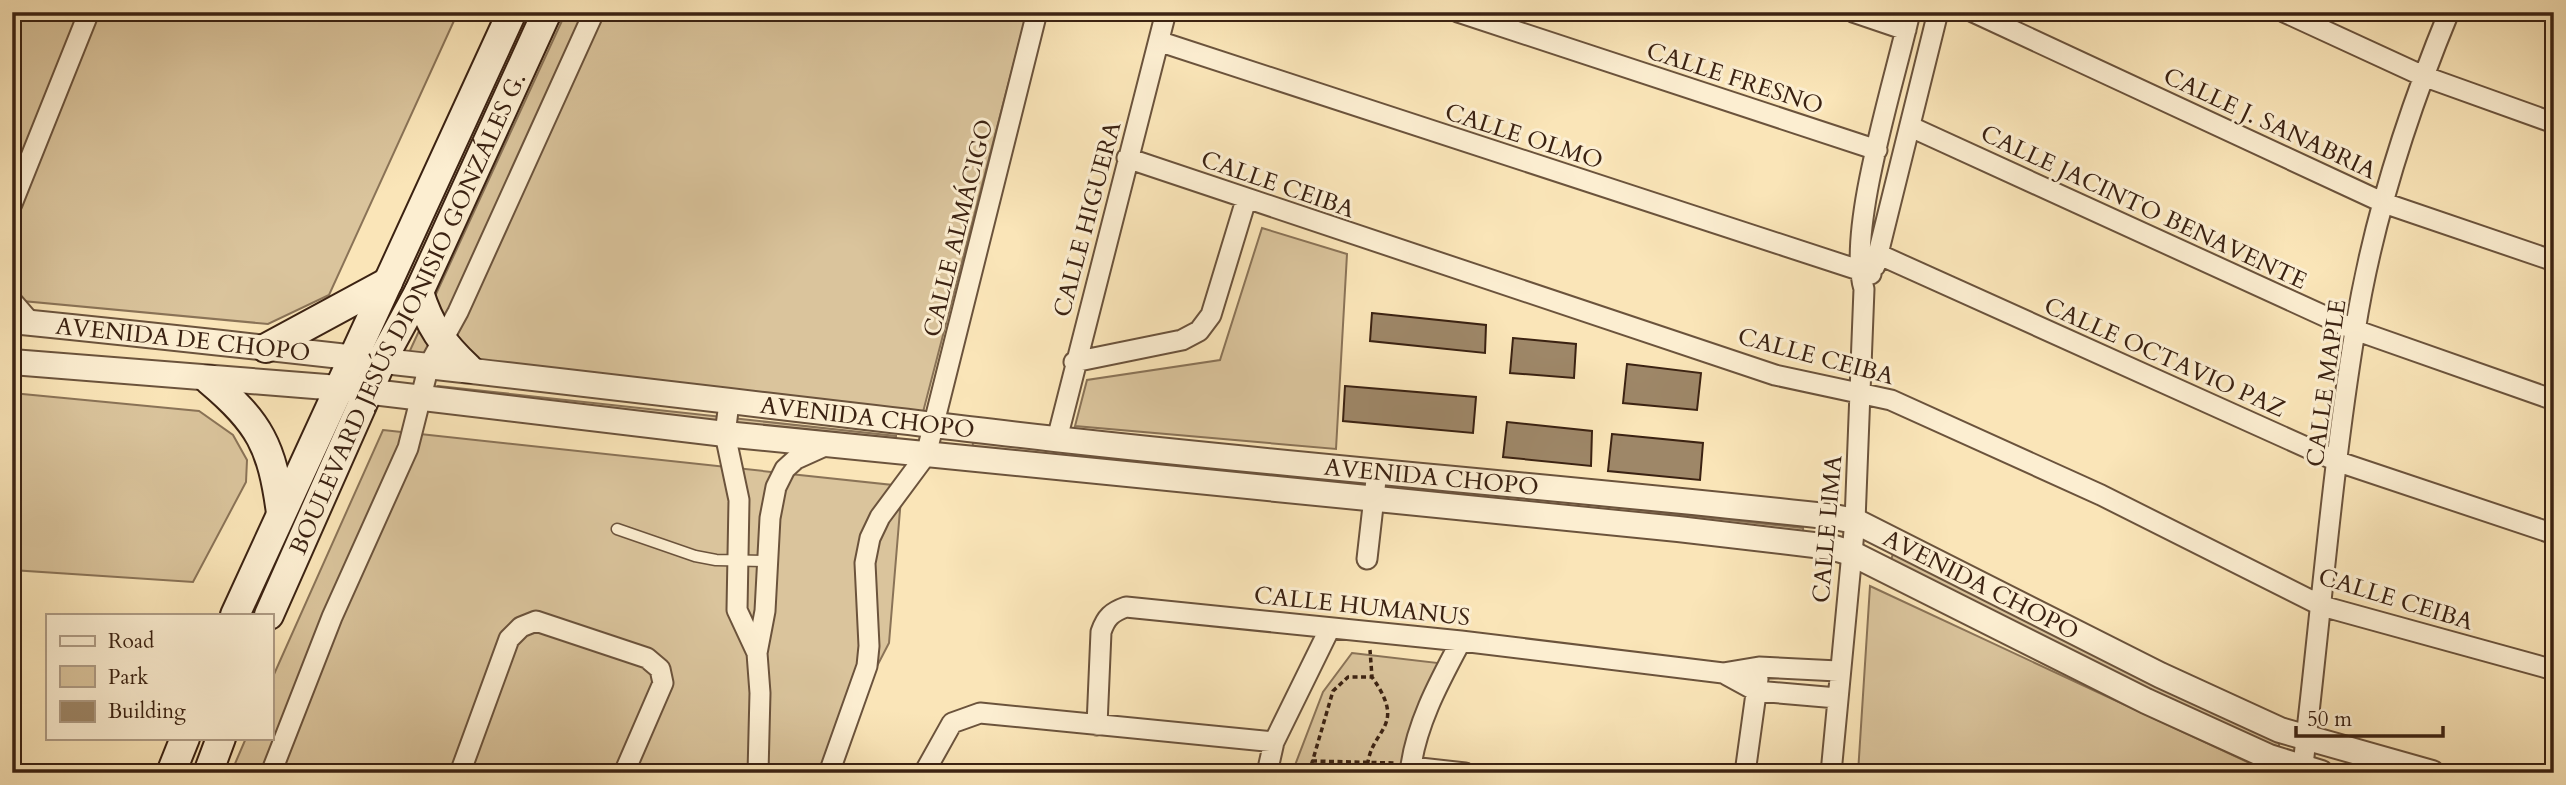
<svg xmlns="http://www.w3.org/2000/svg" width="2566" height="785" viewBox="0 0 2566 785" font-family="Cardo,serif">
<style>
.green{fill:#dac49c;stroke:#8a7357;stroke-width:2}
.building{fill:#9e8768;stroke:#3b2212;stroke-width:2}
.lines{fill:none;stroke-linecap:round;stroke-linejoin:round}
.service-casing{stroke:#6b533c;stroke-width:13}
.minor-casing{stroke:#6b533c;stroke-width:23}
.tertiary-casing{stroke:#6b533c;stroke-width:28}
.secondary-casing{stroke:#3b2212;stroke-width:32}
.path{stroke:#3b2212;stroke-width:3.5;stroke-dasharray:5 3.5;stroke-linecap:butt}
.service{stroke:#fceed1;stroke-width:10}
.minor{stroke:#fceed1;stroke-width:19}
.tertiary{stroke:#fceed1;stroke-width:24}
.secondary{stroke:#fceed1;stroke-width:28}
.labels{text-anchor:middle;stroke-width:6;stroke-linejoin:round;paint-order:stroke}
.street-label{font-size:24px;fill:#3b2212;stroke:#fceed1}
</style>
<rect width="100%" height="100%" fill="#fae5b8"/>
<filter id="stains"><feTurbulence type="fractalNoise" baseFrequency=".00286" numOctaves="4"/><feColorMatrix values="0 0 0 0 .2 0 0 0 0 .09 0 0 0 0 .02 0 0 0 .5 -.17"/></filter>
<radialGradient id="worn" r=".72"><stop offset=".6" stop-color="#630" stop-opacity="0"/><stop offset="1" stop-color="#630" stop-opacity=".3"/></radialGradient>
<path class="green" d="M12 12H458L329 295 268 324 12 300Z
M566 12H1027L922 416 407 357Z
M1262 228 1347 254 1336 449 1075 426 1087 380 1220 360Z
M438 386 896 436V445L436 396Z
M12 393 199 411 233 435 247 460 246 482 193 582 12 570Z
M383 430 902 486 889 643 831 755 828 773H231L246 738H271V681Z
M973 442 1359 479 1358 490 972 453Z
M1410 485 1803 528 1804 541 1409 496Z
M1893 554 2279 741V756L1889 566Z
M1870 586 2271 773H1858Z
M1352 653 1438 663 1401 773H1292L1323 692Z"/>
<path class="building" d="M1372 313 1486 325 1485 353 1370 341Z
M1513 338 1576 344 1574 378 1510 373Z
M1627 364 1701 373 1697 410 1623 403Z
M1345 386 1476 397 1473 433 1343 421Z
M1507 422 1592 431 1591 466 1503 457Z
M1612 434 1703 443 1700 480 1608 471Z"/>
<g class="lines">
<defs>
<path id="service" d="M617 529 695 556 716 560 767 561"/>
<path id="minor" d="M1458 12 1877 150
M1853 12 1906 30
M1973 12 2384 203 2554 261
M2284 12 2423 76 2554 123
M1161 42 1871 274
M1911 127 2355 330 2554 400
M1127 158 1775 375 1891 400 2101 495 2322 606 2554 670
M12 204 89 12
M1880 255 2339 462 2554 534
M1875 266 1938 12
M12 301 31 323
M1074 362 1182 340 1199 331 1211 315 1246 200
M729 403 725 434 739 500 737 610 757 653
M1057 439 1166 12
M1367 559 1377 471
M1723 673 1756 691 1837 698
M1097 725 1101 632C1106 617 1112 612 1126 607L1461 641 1723 673 1759 667 1838 671
M1411 767 1465 773
M271 773 332 617 408 448 429 365 458 312 594 12
M460 773 509 639 521 627 536 621 647 658 660 669 663 683 624 773
M758 773 760 693 757 653 765 611 770 518 776 487 785 469 796 459 827 445
M829 773 867 666 869 646 865 563 870 538 880 517 926 455 1037 12
M924 773 952 723 980 713 1274 742
M1267 773 1274 742 1330 628
M1410 773C1415 726 1439 682 1461 641
M1745 773 1758 679
M1831 773 1855 521 1864 289C1846 231 1896 77 1910 12
M2302 773C2320 626 2331 477 2355 331 2372 223 2407 114 2449 12"/>
<g id="tertiary">
<path id="s1" d="M12 321C360 356 707 399 1055 439 1314 468 1574 488 1834 517L1855 521 2160 675 2280 730 2432 773"/>
<path d="M12 362 339 388 725 434 1678 529 1831 547 1851 553 2146 701 2269 757 2321 773"/>
</g>
<g id="secondary">
<path d="M419 292C429 325 443 345 468 368"/>
<path d="M266 348 388 282"/>
<path d="M209 380C260 423 272 446 281 513"/>
<path d="M235 615 512 12"/>
<path id="s2" d="M269 615 382 360 419 292 547 12"/>
<path d="M171 773 185 738"/>
<path d="M208 773 221 738"/>
</g>
</defs>
<use href="#service" class="service-casing"/>
<use href="#minor" class="minor-casing"/>
<use href="#tertiary" class="tertiary-casing"/>
<use href="#secondary" class="secondary-casing"/>
<path class="path" d="M1312 761 1394 763
M1309 773 1333 691 1348 677H1372L1370 650
M1367 773C1367 727 1410 731 1372 677"/>
<use href="#service" class="service"/>
<use href="#minor" class="minor"/>
<use href="#tertiary" class="tertiary"/>
<use href="#secondary" class="secondary"/>
</g>
<g class="labels">
<g class="street-label">
<text transform="translate(1735 78) rotate(18)" y="8">CALLE FRESNO</text>
<text transform="translate(2270 123) rotate(25)" y="8">CALLE J. SANABRIA</text>
<text transform="translate(1524 136) rotate(18)" y="8">CALLE OLMO</text>
<text transform="translate(1278 184) rotate(19)" y="8">CALLE CEIBA</text>
<text transform="translate(2144 207) rotate(25)" y="8">CALLE JACINTO BENAVENTE</text>
<text transform="translate(1087 219) rotate(-75)" y="8">CALLE HIGUERA</text>
<text transform="translate(958 228) rotate(-76)" y="8">CALLE ALMÁCIGO</text>
<text dy="8" stroke="none"><textPath href="#s2" startOffset="332">BOULEVARD JESÚS DIONISIO GONZÁLES G.</textPath></text>
<text dy="8" stroke="none"><textPath href="#s1" startOffset="172">AVENIDA DE CHOPO</textPath></text>
<text transform="translate(1816 356) rotate(15)" y="8">CALLE CEIBA</text>
<text transform="translate(2165 357) rotate(24)" y="8">CALLE OCTAVIO PAZ</text>
<text transform="translate(2326 383) rotate(-82)" y="8">CALLE MAPLE</text>
<text dy="8" stroke="none"><textPath href="#s1" startOffset="861">AVENIDA CHOPO</textPath></text>
<text dy="8" stroke="none"><textPath href="#s1" startOffset="1428">AVENIDA CHOPO</textPath></text>
<text transform="translate(1827 529) rotate(-85)" y="8">CALLE LIMA</text>
<text dy="8" stroke="none"><textPath href="#s1" startOffset="1995">AVENIDA CHOPO</textPath></text>
<text transform="translate(2396 599) rotate(17)" y="8">CALLE CEIBA</text>
<text transform="translate(1362 606) rotate(6)" y="8">CALLE HUMANUS</text>
</g>
</g>
<rect width="2566" height="785" fill="none" stroke="#fae5b8" stroke-width="42"/>
<rect x="14" y="14" width="2538" height="757" fill="none" stroke="#3b2212" stroke-width="3.5"/>
<rect x="21" y="21" width="2524" height="743" fill="none" stroke="#3b2212" stroke-width="2"/>
<rect x="46" y="614" width="228" height="126" fill="#fceed1" stroke="#af9c85" stroke-width="2"/>
<rect x="60" y="636" width="35" height="10" fill="#fceed1" stroke="#af9c85" stroke-width="2"/>
<text x="108" y="648" font-size="21" fill="#3b2212">Road</text>
<rect x="60" y="666" width="35" height="21" fill="#dac49c" stroke="#af9c85" stroke-width="2"/>
<text x="108" y="684" font-size="21" fill="#3b2212">Park</text>
<rect x="60" y="701" width="35" height="21" fill="#9e8768" stroke="#af9c85" stroke-width="2"/>
<text x="108" y="718" font-size="21" fill="#3b2212">Building</text>
<path d="M2296 726v10h147v-10" fill="none" stroke="#3b2212" stroke-width="3.5"/>
<text x="2307" y="726" font-size="21" fill="#3b2212" stroke="#fceed1" stroke-width="5" paint-order="stroke">50 m</text>
<rect width="100%" height="100%" filter="url(#stains)"/>
<rect width="100%" height="100%" fill="url(#worn)"/>
</svg>
